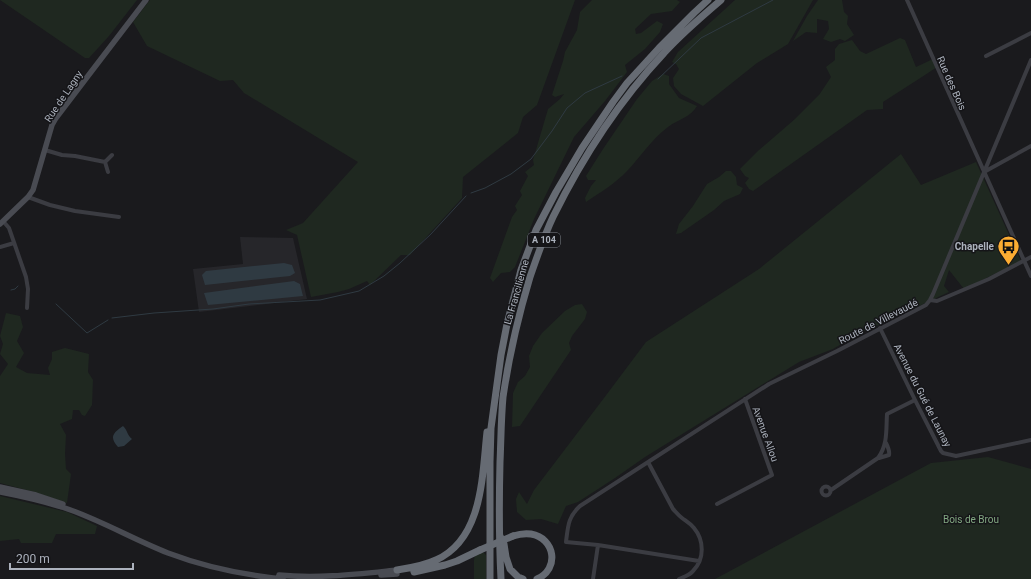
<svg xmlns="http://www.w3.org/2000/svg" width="1031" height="579" viewBox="0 0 1031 579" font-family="Roboto,sans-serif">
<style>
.built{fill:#26262a}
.green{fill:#1f2820}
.water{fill:#2f3a42}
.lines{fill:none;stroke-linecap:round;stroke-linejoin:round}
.stream{stroke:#2f3a42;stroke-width:1}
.minor{stroke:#3b3c42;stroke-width:4}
.secondary{stroke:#494b52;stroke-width:5.5}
.motorway{stroke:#666b73;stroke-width:7}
.motorway-bridge{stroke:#666b73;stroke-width:7}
.labels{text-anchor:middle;stroke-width:3;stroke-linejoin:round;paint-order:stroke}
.shield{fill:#151518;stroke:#7f838c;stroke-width:1}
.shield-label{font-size:9px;font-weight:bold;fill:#acb2bd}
.street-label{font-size:10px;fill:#acb2bd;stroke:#151518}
.poi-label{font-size:10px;font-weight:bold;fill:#acb2bd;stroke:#151518;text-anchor:end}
.park-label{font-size:10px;fill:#82a882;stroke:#151518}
</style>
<rect width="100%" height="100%" fill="#1a1a1d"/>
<path class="built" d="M240 237 293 238 307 299 199 312 193 269 243 264Z"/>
<path class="green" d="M0 0H137L109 36 89 58H85Z
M150 0H575L537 105 523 117 518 133 463 177 462 198 410 255H401L370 285 367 281 349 289 338 292 311 297 297 235 286 230 303 223 358 162 244 93 233 80 220 81 147 46 133 22Z
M592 0H677L680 2 672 11 651 14 635 29 636 34 641 33 657 21 663 24 660 32 645 49 625 65 627 72 605 101 574 137 534 219 515 267 510 272 501 273 493 282 490 278 512 217 517 210 515 206 522 195 520 191 528 176 525 172 534 165 533 160 548 109 560 99 564 94 555 97 552 95 563 61 565 52 577 30 580 12Z
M735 0H813L788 44 757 63 703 106 681 94 674 86 673 78 679 69 676 64 672 62 678 52Z
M818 0H842L844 12 848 16 847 24 854 35 845 41 840 39 831 42 823 39 829 29 828 21 817 19V33L806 32 793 41 807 16Z
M900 38 905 40 916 67 933 59 937 67 925 75 883 102V109L867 110 753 191 749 189 745 183 749 178 745 176 740 169 759 150 795 119 819 95 831 77 826 67 835 60V49L839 44 852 40 860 51 866 54Z
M663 74 669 76V84L679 98 697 106C691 117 677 120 668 127 652 139 641 156 628 170 616 183 601 192 586 202L585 198 591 186 596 180H588L586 176 603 149 637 99 652 81Z
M901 154 921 185 976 162 1021 261 964 289 949 270 944 286 949 292 855 336 833 349 799 362 645 457 615 478 578 502 566 506 558 524 541 519 526 520 517 512 516 499 519 492 527 504 534 490 604 398 646 342 759 269Z
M726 171H731L736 177 737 185 743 188 740 194 724 201 714 210 681 233 676 234 679 224 693 206 707 184 719 177Z
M582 304 587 312 585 319 572 336 569 343 571 350 520 426 512 427 513 393 518 382 525 376 530 367 529 356 533 346 542 333 565 311 575 305Z
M6 313 20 316 23 327 17 341 24 353 16 367 27 373 50 375 48 368 52 359V352L65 348 89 354 88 372 93 380 92 405 85 416 82 415 79 410H73L72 419 60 424 66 435 65 454 66 469 71 474 67 503 34 492 0 483V376L8 364 0 354 3 344 0 336Z
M988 457 1031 469V579H715L931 463Z
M0 496 67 512 97 526 95 534H56L52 543H21L19 539 0 541Z
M483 552 486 555V579H474V560L475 555Z"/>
<path class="water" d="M284 263 292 265 295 273 290 276 205 285 202 275 206 271Z
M294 281 300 284 303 296 208 305 204 293Z
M123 426C128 431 127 435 132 439L124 446 118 447C109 437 113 433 123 426Z"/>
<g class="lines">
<path class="stream" d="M658 79 701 38 773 0
M471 193 485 188 511 174 531 159 552 131 567 108 585 93 622 76
M11 290 15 289 18 286
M56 304 87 333 108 320
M112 318 154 313 213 309 249 304 320 300 359 291 384 276 400 263 431 234 466 196"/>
<path class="minor" d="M907 0 1031 276
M986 56 1031 33
M45 150 62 155 75 156 105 162
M108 172 105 162 112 155
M984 172 1031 146
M28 197 50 205 75 211 119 217
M3 221 9 228 26 277 28 289 27 308
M0 247 14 243
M930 300 937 301 989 279 1031 257
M880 328 915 400 941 451 943 453 956 456 1031 440
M879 458 889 455C890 451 888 447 886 443
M648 462 673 509C676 512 678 515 682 518 686 521 690 523 694 528 704 540 705 559 693 571 690 575 684 577 679 579
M821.5 491a4.5 4.5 0 1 1 9 0a4.5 4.5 0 1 1-9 0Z
M831 490 878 458C888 445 886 429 887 414L915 400
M717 504 772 475 745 399
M699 561 598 545 566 542C568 526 568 517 580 506L769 384 837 351 926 305 930 300 933 294 1031 60
M593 579 598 545"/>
<path class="secondary" d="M0 224 28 197 33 190 52 125 56 118 91 72 146 0
M0 487 36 495 63 504
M0 492C21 496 42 501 62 507 99 519 132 539 168 553 205 567 244 575 283 579
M279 575C318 579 358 574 397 570
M381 575 397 574"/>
<path class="motorway" d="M500 536 504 544 506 557 510 569 518 577 523 579
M513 536C519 534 524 533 531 534 555 538 560 569 537 579
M397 570C410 568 424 566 436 560 483 539 482 476 487 432
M414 572 445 565 457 561 480 550
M490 579V462L491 428 501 355 507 324 521 270 536 230 556 192 582 148 613 102 627 83 659 48 694 13 708 0
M501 579C499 540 499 501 500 462 501 441 501 419 503 397 509 356 518 317 530 277 537 257 544 236 553 217 582 158 619 101 664 53 681 34 701 17 721 0"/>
<path class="motorway-bridge" d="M480 550 513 536"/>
</g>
<defs>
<symbol id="bus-pin" viewBox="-11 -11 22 30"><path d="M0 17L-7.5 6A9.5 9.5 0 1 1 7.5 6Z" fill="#fcad32" stroke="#151518"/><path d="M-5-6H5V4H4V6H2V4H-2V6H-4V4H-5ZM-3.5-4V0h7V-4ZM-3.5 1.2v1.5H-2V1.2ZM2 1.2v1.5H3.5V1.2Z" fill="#111"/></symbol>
</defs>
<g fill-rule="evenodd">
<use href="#bus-pin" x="996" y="234" width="25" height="34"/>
</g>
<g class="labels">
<rect class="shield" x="528" y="233" width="32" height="14" rx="3"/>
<g class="shield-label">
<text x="544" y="243">A 104</text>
</g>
<g class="street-label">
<text transform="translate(952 83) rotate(66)" y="4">Rue des Bois</text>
<text transform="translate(63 96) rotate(-56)" y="4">Rue de Lagny</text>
<text transform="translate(516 292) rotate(-74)" y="4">La Francilienne</text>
<text transform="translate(878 321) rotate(-27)" y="4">Route de Villevaudé</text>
<text transform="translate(923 395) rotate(63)" y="4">Avenue du Gué de Launay</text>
<text transform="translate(766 434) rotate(70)" y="4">Avenue Allou</text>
</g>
<g class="poi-label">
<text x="994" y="250">Chapelle</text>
</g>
<g class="park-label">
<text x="971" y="523">Bois de Brou</text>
</g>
</g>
<path d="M10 563v6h123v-6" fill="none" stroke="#acb2bd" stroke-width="2"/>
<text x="16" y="563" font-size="12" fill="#acb2bd" stroke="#151518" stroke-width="3" paint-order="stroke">200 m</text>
</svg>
